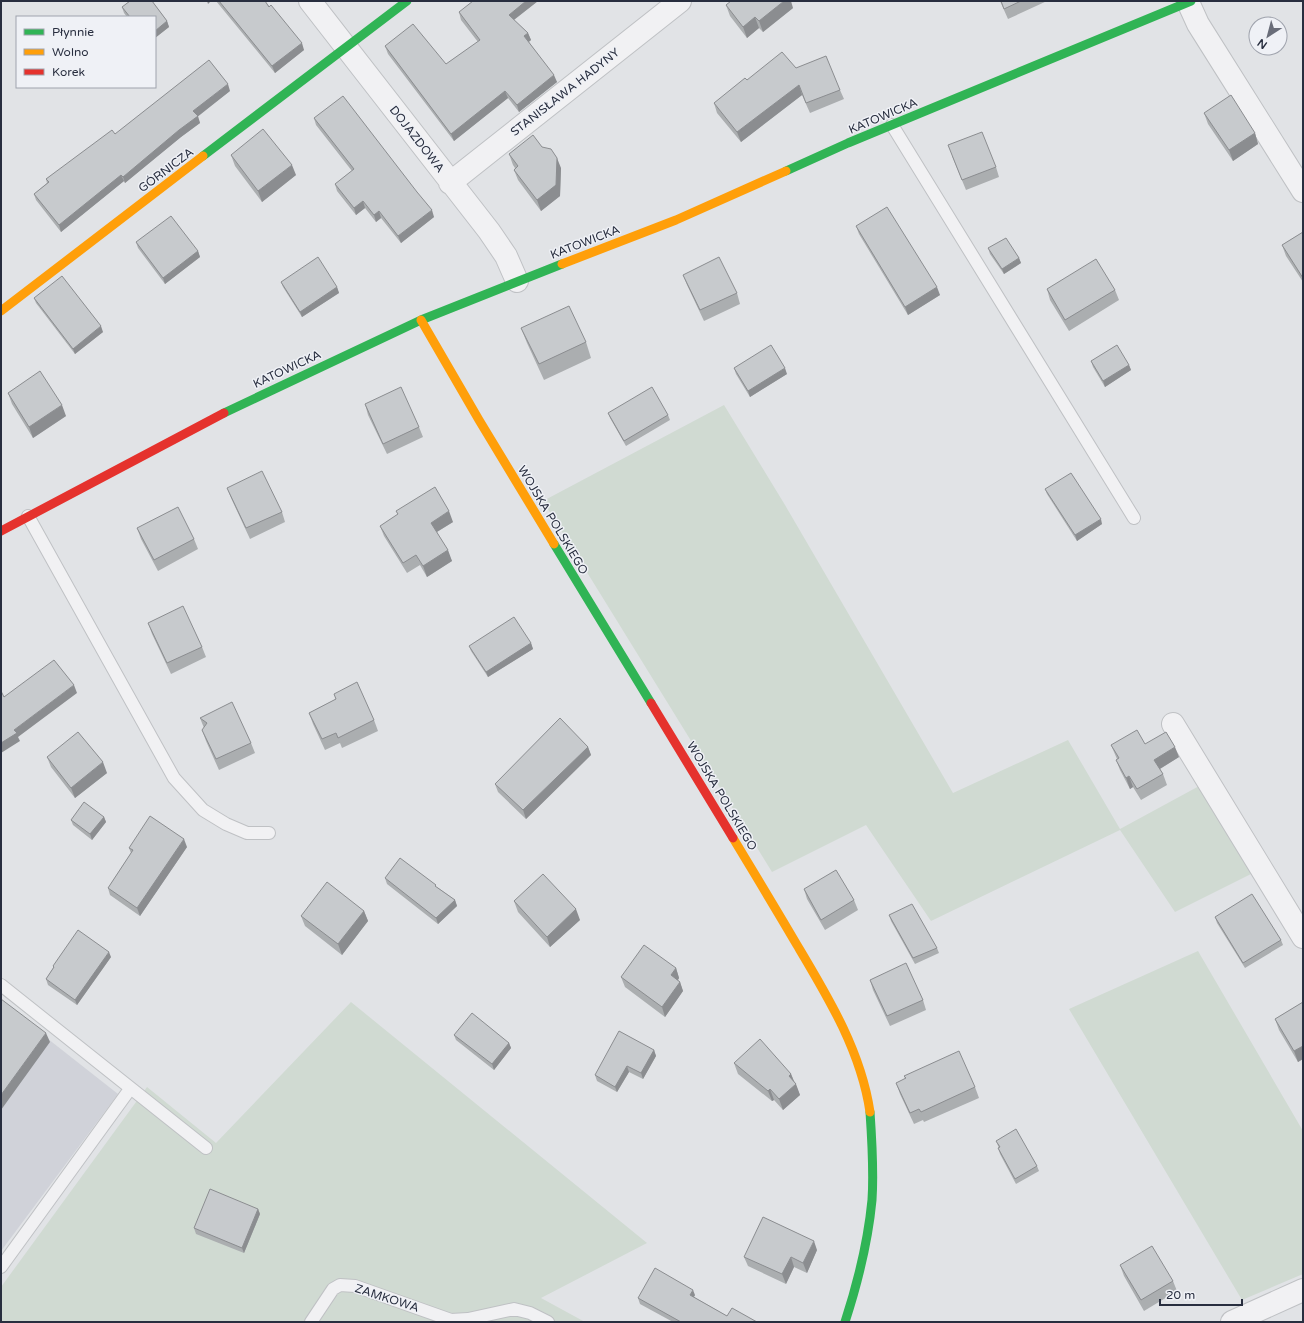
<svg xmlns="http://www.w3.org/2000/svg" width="1304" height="1323" viewBox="0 0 1304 1323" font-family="'Varela Round',sans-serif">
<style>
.built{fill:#d0d2d9}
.green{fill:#d0dad2}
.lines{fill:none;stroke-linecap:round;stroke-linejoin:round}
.lane-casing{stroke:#bfc1c4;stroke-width:14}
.street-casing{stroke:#bfc1c4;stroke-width:24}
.lane{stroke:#f1f1f3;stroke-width:12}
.street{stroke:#f1f1f3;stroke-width:22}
.fast{stroke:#30b455;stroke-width:9}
.slow{stroke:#ff9f0a;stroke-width:9}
.jam{stroke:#e5322d;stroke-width:9}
.wall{fill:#abaeb0}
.shaded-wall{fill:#8b8d90}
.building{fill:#c7cacd;stroke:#8b8d90}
.labels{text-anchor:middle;stroke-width:3;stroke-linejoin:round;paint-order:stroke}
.street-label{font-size:12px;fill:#282e3f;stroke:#eff1f6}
</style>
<rect width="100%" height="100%" fill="#e1e3e6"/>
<path class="built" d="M1 1002 118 1094 1 1251Z"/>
<path class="green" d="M724 405 785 505 953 793 1068 740 1120 829 1201 785 1251 874 1175 912 1120 830 931 921 866 825 772 872 543 501Z
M1198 951 1303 1131V1274L1242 1300 1069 1009Z
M351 1002 647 1243 541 1298 585 1322H1V1287L147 1087 216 1143Z"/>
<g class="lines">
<defs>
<path id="lane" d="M892 125 1134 518
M28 516 174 778 203 810 226 824 247 833H269
M1 985 206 1148
M1 1267 130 1089
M311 1322 333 1289 340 1285 355 1286 451 1320 468 1319 514 1309 530 1313 548 1322"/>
<path id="street" d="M310 1 489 231 506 256 517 281
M1188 2 1198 24 1303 191
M450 183 680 1
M1173 724 1303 937
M1232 1322 1303 1290"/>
</defs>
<use href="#lane" class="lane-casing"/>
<use href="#street" class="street-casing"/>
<use href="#lane" class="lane"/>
<use href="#street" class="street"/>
<path class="fast" d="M203 156 407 1
M786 171 848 143 1191 1
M224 413 421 320 562 264
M554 544 651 703
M845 1322C858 1282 868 1242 872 1200 874 1171 872 1141 870 1112"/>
<path class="slow" d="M562 264 676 220 786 171
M1 311 203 156
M421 320 479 420 554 544
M733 838C754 873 776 909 797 945 828 997 861 1051 870 1112"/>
<path class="jam" d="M1 531 224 413
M651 703 733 838"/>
</g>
<path class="wall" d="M130 1H152L167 21 169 27 155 38V17H127L124 13 122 7Z
M216 1H265L304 50 275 73Z
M538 1 514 20 528 33 531 40 529 42 557 82 519 112 508 98 454 141 388 54 385 46 446 64 478 42 461 20 459 12Z
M1000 1H1047L1008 19Z
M726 5 793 8 763 32 759 28 747 38 730 16Z
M796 68 840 90 844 99 810 113 802 95 741 142 717 113 714 103 747 80Z
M230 91 197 116 200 123 181 137 125 183 124 181 61 232 36 200 34 194 47 183 46 179 115 134Z
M1204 113 1255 133 1258 144 1233 161 1208 124Z
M314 118 434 217 401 243 381 218 376 222 365 208 356 215 337 191 335 184 352 171 316 125Z
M509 154 561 168 560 196 541 211 518 180 514 170 515 168 513 165Z
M231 155 296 175 262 202 235 166Z
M952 156 996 167 999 177 966 190Z
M856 226 940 295 908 315 859 234Z
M1303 232V282L1286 256 1282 245Z
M136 242 198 251 200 257 165 284 138 248Z
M988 248 1019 258 1021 263 1004 274 990 254Z
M683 275 737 293 740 304 704 321 687 285Z
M281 282 337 287 339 293 302 317 283 287Z
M1047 289 1115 290 1119 300 1069 331 1050 300Z
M34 298 103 332 75 354 36 303Z
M521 328 586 342 591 358 544 380 527 343Z
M1091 361 1129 365 1131 370 1105 387 1093 367Z
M734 368 787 374 750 397 736 374Z
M8 393 66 416 33 438 12 404Z
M365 404 419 427 423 437 387 454 368 415Z
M608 413 668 415 670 420 626 446 610 418Z
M227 488 282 512 285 522 250 539 231 498Z
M1045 489 1102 524 1077 541 1047 494Z
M396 511 453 522 437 532 452 561 427 577 420 565 407 573 384 536 380 526 398 515Z
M137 528 194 539 198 549 158 571 141 539Z
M148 623 202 647 206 657 171 674 152 634Z
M531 643 533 649 488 677 471 651 469 646Z
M334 694 374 720 378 731 342 748 340 743 325 750 313 724 309 713 336 699Z
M200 718 251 743 255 753 219 770 206 741 202 730 204 728Z
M1145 744 1179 757 1160 769 1163 774 1167 785 1141 800 1133 787 1130 789 1120 770 1116 760 1117 759 1111 745Z
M588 747 591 755 526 819 498 792 495 784Z
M47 757 107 773 75 798 51 767Z
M104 817 106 822 92 840 73 825 71 820Z
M187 847 140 916 110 895 108 888 131 853 129 848Z
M385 878 437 887 455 900 457 906 438 924 387 884Z
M804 889 854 900 858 910 825 930 807 899Z
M514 901 580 920 550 947 518 912Z
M364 911 368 921 342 955 305 926 301 916Z
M889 915 937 948 939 953 915 964 891 921Z
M1215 917 1281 940 1283 945 1245 968 1217 923Z
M111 957 77 1005 48 985 46 979 53 968V966Z
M676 968 679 978 678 980 680 982 683 991 665 1017 625 987 621 977Z
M870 980 923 1000 926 1010 890 1026 873 990Z
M1303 1002V1059L1298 1062 1279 1030 1275 1019Z
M454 1035 509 1043 511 1048 494 1070 456 1040Z
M654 1050 656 1056 643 1079 629 1072 617 1092 597 1081 595 1075Z
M734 1063 791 1074 800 1095 783 1110 774 1100 772 1101 738 1074Z
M904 1076 975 1087 979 1098 924 1122 923 1120 914 1124 900 1094 896 1083 905 1079Z
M996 1141 1037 1166 1039 1171 1016 1184 1000 1154 998 1148H999Z
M258 1209 260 1214 244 1253 196 1234 194 1228Z
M817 1250 807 1273 794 1267 786 1284 748 1266 744 1257Z
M1120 1265 1173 1281 1177 1291 1144 1311 1124 1276Z
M695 1295 694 1297 727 1316 757 1322H673L640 1304 638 1298Z"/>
<path class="shaded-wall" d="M207 1H211L208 4Z
M526 1H538L511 22 509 15Z
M784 1H791L793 8 763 32 759 21Z
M755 17 759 28 747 38 743 27Z
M167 21 169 27 155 38V31Z
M528 33 531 40 527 43 524 36Z
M302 43 304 50 275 73 272 66Z
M554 75 557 82 519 112 517 105Z
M228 84 230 91 196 118 193 111Z
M799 85 802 95 741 142 737 132Z
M505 91 508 98 454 141 451 134Z
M198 116 200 123 181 137 125 183 123 177 179 130Z
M1255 133 1258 144 1233 161 1229 150Z
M557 158 561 168 560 196 541 211 537 200Z
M292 165 296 175 262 202 258 191Z
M121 175 124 181 61 232 59 225Z
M363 201 365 208 356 215 354 208Z
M432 210 434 217 401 243 398 236Z
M379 211 381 218 376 222 374 215Z
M198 251 200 257 165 284 163 278Z
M1019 258 1021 263 1004 274 1002 269Z
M337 287 339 293 302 317 300 312Z
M937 287 940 295 908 315 905 307Z
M101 326 103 332 75 354 73 349Z
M1129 365 1131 370 1105 387 1103 381Z
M785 368 787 374 750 397 748 391Z
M62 405 66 416 33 438 29 427Z
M449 511 453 522 435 533 431 523Z
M1101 519 1102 524 1077 541 1075 535Z
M448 550 452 561 427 577 423 566Z
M531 643 533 649 488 677 486 672Z
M74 685 77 693 18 737 20 741 1 753V743L14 730Z
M588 747 591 755 526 819 523 810Z
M1175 747 1179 757 1158 770 1154 760Z
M103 762 107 773 75 798 71 788Z
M1129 776 1133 787 1130 789 1126 778Z
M104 817 106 822 92 840 90 834Z
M184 839 187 847 140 916 137 908Z
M455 900 457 906 438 924 436 918Z
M576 909 580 920 550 947 547 937Z
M364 911 368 921 342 955 338 944Z
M109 952 111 957 77 1005 75 1000Z
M676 968 679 978 675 985 671 975Z
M680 982 683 991 665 1017 662 1007Z
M46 1033 50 1042 1 1110V1095Z
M509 1043 511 1048 494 1070 492 1064Z
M1303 1046V1059L1298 1062 1294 1051Z
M654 1050 656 1056 643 1079 641 1073Z
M627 1066 629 1072 617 1092 615 1087Z
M791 1074 795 1084 789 1076Z
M796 1084 800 1095 783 1110 779 1099Z
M770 1089 774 1100 772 1101 768 1091Z
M258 1209 260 1214 244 1253 242 1248Z
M814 1241 817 1250 807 1273 803 1263Z
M791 1257 794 1267 786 1284 782 1274Z
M693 1290 695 1295 692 1300 690 1295Z"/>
<path class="building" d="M130 1H152L167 21 155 31V17H130L122 7Z
M219 1H265L269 7 271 5 302 43 272 66Z
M473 1H526L509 15 528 33 524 36 554 75 517 105 505 91 451 134 385 46 413 24 446 64 480 40 459 12Z
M731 1H784L759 21 755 17 743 27 726 5Z
M1001 1H1021L1004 9Z
M782 52 796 68 826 56 840 90 806 103 799 85 737 132 714 103 745 78 747 80Z
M209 60 228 84 193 111 198 116 179 130 123 177 121 175 59 225 34 194 49 182 46 179 112 130 115 134Z
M1231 95 1255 133 1229 150 1204 113Z
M343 96 417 192 432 210 398 236 379 211 374 215 363 201 354 208 335 184 354 169 314 118Z
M263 129 292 165 258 191 231 155Z
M982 132 996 167 962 180 948 145Z
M533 135 542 147 551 149 557 158 556 185 537 200 514 170 518 166 509 154Z
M887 207 937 287 905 307 856 226Z
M171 216 198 251 163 278 136 242Z
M1303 232V278L1282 245Z
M1006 238 1019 258 1002 269 988 248Z
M318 257 337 287 300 312 281 282Z
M719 257 737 293 700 310 683 275Z
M1096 259 1115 290 1065 320 1047 289Z
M62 276 101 326 73 349 34 298Z
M569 306 586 342 539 364 521 328Z
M771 345 785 368 748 391 734 368Z
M1117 345 1129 365 1103 381 1091 361Z
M40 371 62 405 29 427 8 393Z
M401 387 419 427 383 444 365 404Z
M652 387 668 415 624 441 608 413Z
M262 471 282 512 246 528 227 488Z
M1071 473 1101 519 1075 535 1045 489Z
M435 487 449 511 431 523 448 550 423 566 416 555 403 563 380 526 398 514 396 511Z
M178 507 194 539 154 560 137 528Z
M183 606 202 647 167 663 148 623Z
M514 617 531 643 486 672 469 646Z
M54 660 74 685 14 730 17 733 1 743V691L4 697Z
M357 682 374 720 338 738 336 733 322 739 309 713 336 699 334 694Z
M232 702 251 743 216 759 202 730 207 723 200 718Z
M560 718 588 747 523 810 495 784Z
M1137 730 1145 744 1166 732 1175 747 1154 760 1163 774 1137 789 1129 776 1126 778 1116 760 1119 758 1111 745Z
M78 732 103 762 71 788 47 757Z
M84 802 104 817 90 834 71 820Z
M150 816 184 839 137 908 108 888 133 850 129 848Z
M400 858 436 885 435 886 455 900 436 918 385 878Z
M836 870 854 900 821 920 804 889Z
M543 874 576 909 547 937 514 901Z
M327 882 364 911 338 944 301 916Z
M1252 894 1281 940 1243 963 1215 917Z
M912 904 937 948 913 958 889 915Z
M78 930 109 952 75 1000 46 979 54 967 53 966Z
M644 945 676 968 671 975 680 982 662 1007 621 977Z
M906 963 923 1000 887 1016 870 980Z
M1 999 46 1033 1 1095Z
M1303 1002V1046L1294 1051 1275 1019Z
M472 1013 509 1043 492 1064 454 1035Z
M619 1031 654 1050 641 1073 627 1066 615 1087 595 1075Z
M760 1039 791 1074 789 1076 796 1084 779 1099 770 1089 768 1091 734 1063Z
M959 1051 975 1087 921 1112 919 1109 910 1113 896 1083 906 1078 904 1076Z
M1016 1129 1037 1166 1015 1179 998 1148 1000 1147 996 1141Z
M210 1189 258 1209 242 1248 194 1228Z
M763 1217 814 1241 803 1263 791 1257 782 1274 744 1257Z
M1152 1246 1173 1281 1141 1300 1120 1265Z
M655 1268 693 1290 690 1295 727 1316 732 1308 757 1322H681L638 1298Z"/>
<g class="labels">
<g class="street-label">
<text transform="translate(565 92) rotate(-38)" y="4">STANISŁAWA HADYNY</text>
<text transform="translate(883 116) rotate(-23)" y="4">KATOWICKA</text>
<text transform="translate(417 139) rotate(52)" y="4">DOJAZDOWA</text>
<text transform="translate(166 170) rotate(-37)" y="4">GÓRNICZA</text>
<text transform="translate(585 242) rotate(-21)" y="4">KATOWICKA</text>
<text transform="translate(287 369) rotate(-25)" y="4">KATOWICKA</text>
<text transform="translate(553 520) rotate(59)" y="4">WOJSKA POLSKIEGO</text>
<text transform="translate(722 796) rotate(59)" y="4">WOJSKA POLSKIEGO</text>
<text transform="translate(387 1298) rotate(18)" y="4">ZAMKOWA</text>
</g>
</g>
<rect width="1304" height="1323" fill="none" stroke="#282e3f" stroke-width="4"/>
<rect x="16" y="16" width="140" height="72" fill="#eff1f6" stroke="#9fa3ad"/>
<rect x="24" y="29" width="20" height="6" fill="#30b455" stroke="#9fa3ad"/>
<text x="52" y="36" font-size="12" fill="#282e3f">Płynnie</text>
<rect x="24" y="49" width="20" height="6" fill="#ff9f0a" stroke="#9fa3ad"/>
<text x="52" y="56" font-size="12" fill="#282e3f">Wolno</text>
<rect x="24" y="69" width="20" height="6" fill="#e5322d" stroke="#9fa3ad"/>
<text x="52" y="76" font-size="12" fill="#282e3f">Korek</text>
<g transform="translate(1268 36) rotate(216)"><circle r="19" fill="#eff1f6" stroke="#9fa3ad"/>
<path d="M0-3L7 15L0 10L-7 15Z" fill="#696d79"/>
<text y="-6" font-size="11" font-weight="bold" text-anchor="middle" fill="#282e3f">N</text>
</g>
<path d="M1160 1299v6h82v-6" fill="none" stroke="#282e3f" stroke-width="2"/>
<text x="1166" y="1299" font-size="12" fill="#282e3f" stroke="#eff1f6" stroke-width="3" paint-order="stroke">20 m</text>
</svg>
